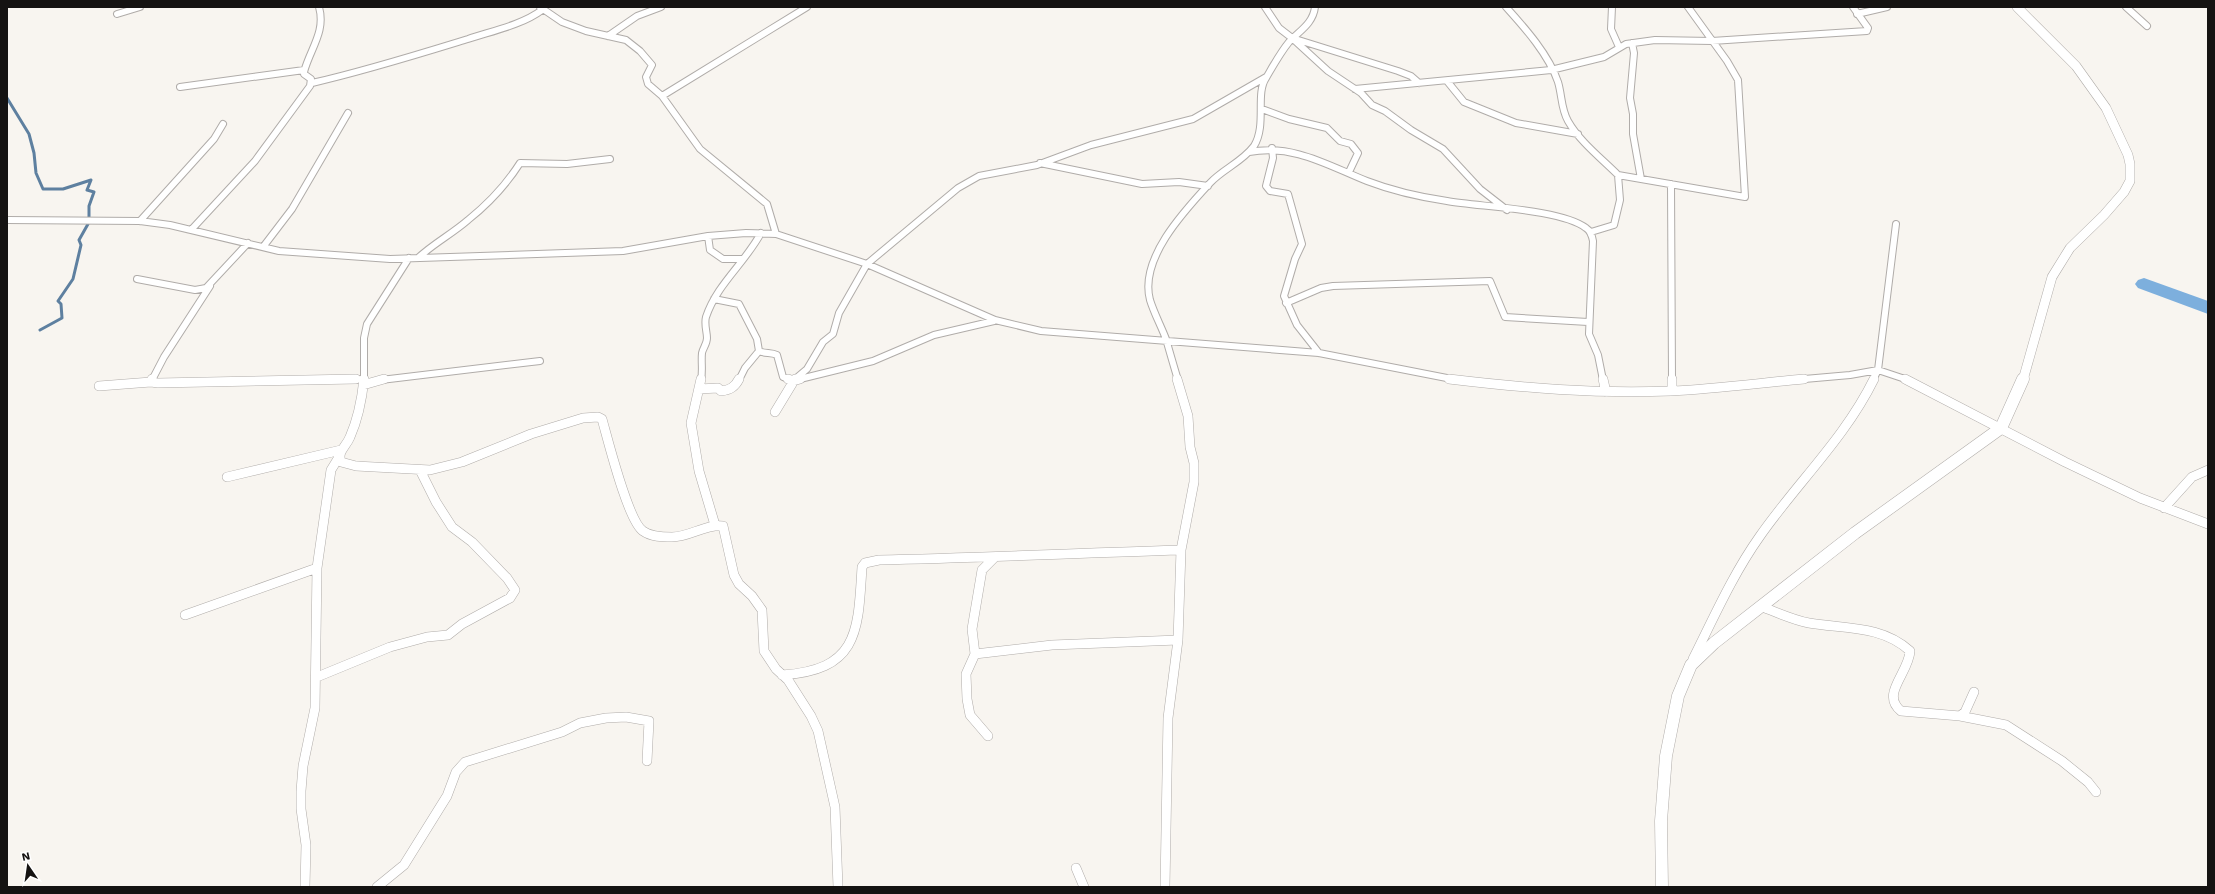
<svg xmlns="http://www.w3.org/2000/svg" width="2215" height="894" viewBox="0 0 2215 894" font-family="'Work Sans',sans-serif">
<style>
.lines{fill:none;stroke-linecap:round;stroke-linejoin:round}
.stream{stroke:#5e80a0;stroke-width:3}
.river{fill:#7dafdd;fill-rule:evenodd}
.minor-far1-casing{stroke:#b0aca9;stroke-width:8}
.minor-casing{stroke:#b0aca9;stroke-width:10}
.tertiary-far1-casing{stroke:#b0aca9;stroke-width:10}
.tertiary-casing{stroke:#b0aca9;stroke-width:13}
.minor-far1{stroke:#fff;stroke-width:6}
.minor{stroke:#fff;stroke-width:9}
.tertiary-far1{stroke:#fff;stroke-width:9}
.tertiary{stroke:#fff;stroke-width:12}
</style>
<rect width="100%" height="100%" fill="#f8f5f0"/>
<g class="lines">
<path class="stream" d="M7 98 29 134 34 153 36 173 43 189H63L91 180 87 190 94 192 89 206V218
M40 330 62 318 61 304 58 301 73 279 81 245 79 240 88 224"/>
<path class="river" d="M2144 278 2208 301V314L2138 288 2135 284 2138 280Z"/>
<defs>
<path id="minor-far1" d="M540 7 562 22 586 31 626 40 640 51 652 65 646 77 648 84 662 96 700 149 767 204 776 234
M1265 7 1279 28 1292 38 1398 71 1411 76 1419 83
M1506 7C1525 28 1549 55 1558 82 1562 95 1561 109 1568 121 1580 142 1601 158 1618 175L1620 200 1614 225 1591 232
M1612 7 1611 29 1619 47
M2126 7 2147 26
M117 14 140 7
M1857 14 1887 7
M608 36 637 16 661 7
M1292 38 1328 71 1361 93 1372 105 1385 111 1411 130 1443 149 1480 189 1507 210
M1632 43 1634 53 1630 98 1633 114V134L1641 179
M1447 81 1464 102 1516 123 1578 134
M312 83C365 71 416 55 468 39 492 31 522 25 542 10
M180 87 304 70
M1355 89 1551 70 1604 57 1626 44 1655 40 1712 41 1867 31 1868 28 1853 7
M662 96 807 7
M1262 109 1289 119 1327 128 1340 141 1351 144 1358 153 1349 172
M1272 148 1273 158 1266 186 1270 191 1288 194 1302 244 1295 259 1284 296 1297 325 1319 353
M1249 152C1294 144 1327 165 1367 181 1393 191 1420 197 1447 201 1480 207 1561 209 1586 228 1591 231 1592 236 1593 241L1589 334 1598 355 1603 380
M1040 163 1142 184 1179 182 1208 186
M1618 175 1745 197 1738 80 1727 61 1688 7
M1671 184 1672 380
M7 220 140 221 170 225 279 251 390 259 623 251 708 236 746 233 776 234 867 264 995 320 1041 331 1319 353 1457 380
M140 221 214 139 223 124
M192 229 255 161 310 86 311 79 304 74V72C310 49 326 32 319 7
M708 236 710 250 723 259H743
M263 247 292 209 348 113
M418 258C434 243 452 234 468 220 488 204 506 185 520 163L567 164 610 159
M137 279 195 290 206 288 248 243
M714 299 739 304 757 339 759 351C765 354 771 352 777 355L783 377 791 380
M1286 303 1321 288 1333 286 1490 281 1505 317 1588 322
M152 380 164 357 210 286
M305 380 364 379
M364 380V338L367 324 409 258
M381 380 540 361
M701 380C703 371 701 362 702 353 703 348 707 344 707 338 707 332 704 324 706 317 717 284 745 263 761 233
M739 380 745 368 759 351
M794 380 807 369 823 342 833 334 839 313 867 264 958 188 979 176 1037 165 1091 145 1193 119 1266 77
M796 380 873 361 934 335 994 321
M1178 380C1174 367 1170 353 1166 339 1161 326 1154 313 1150 300 1139 259 1184 211 1210 183 1223 169 1242 162 1254 146 1267 125 1255 94 1266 78 1273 66 1280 53 1289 42 1299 31 1313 24 1315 7
M1793 380 1850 375 1878 370 1908 380
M1873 380 1878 370 1896 224"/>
<path id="minor" d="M152 379 151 382 158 383 356 379
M364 379C362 398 358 419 350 437 346 447 337 451 341 462L356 466 430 470 462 462 531 434 583 418 598 417 602 419C608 440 628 521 643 531 651 537 663 537 672 537 690 537 705 524 723 526L734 575 739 584 752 596 762 610 764 651 776 669 788 680 811 716 818 731 835 807 838 887
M701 379 691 423 699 471 715 525
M788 379 793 381 800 379
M1449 379C1524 388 1595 394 1671 391 1715 389 1760 383 1804 379
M1603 379 1606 392
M1672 379V391
M1905 379 2065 462 2140 498 2208 524
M363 385 384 379
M99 386 151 382
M699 389 718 388 721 391C730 390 735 387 739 379
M775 412 795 379
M227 477 341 450
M2164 508 2192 477 2208 470
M1763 607C1778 613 1793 620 1809 623 1844 629 1882 625 1910 651 1909 673 1880 694 1901 711L1960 716 1965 712 1974 692
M185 615 317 568
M975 654 972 629 982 570 994 558
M1693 659C1714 617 1733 574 1760 536 1797 483 1845 438 1874 379
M782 675C859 670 858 631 862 567L865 563 879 560C980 558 1080 553 1181 550
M317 677 390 647 427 637 448 635 462 624 510 598 515 590 507 578 472 542 452 527 436 502 420 470
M1960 716 2006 725 2062 761 2088 782 2096 792
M988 736 970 715 967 699 966 674 975 654 1052 645 1178 640
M1076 868 1084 887
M305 887 306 845 301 809V791L303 766 315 708 317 568 331 470 339 457
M377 887 404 865 447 796 456 772 465 762 562 732 580 723 606 718 626 717 649 721 647 761
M1165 887 1168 718 1178 640 1181 550 1194 482V463L1190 447 1188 416 1177 379"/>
<path id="tertiary-far1" d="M2017 7 2076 66 2106 108 2128 155 2130 164V181L2124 192 2104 215 2070 248 2052 277 2023 380"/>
<path id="tertiary" d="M1662 887 1661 821 1666 756 1678 696 1691 665 1714 643 1855 533 2001 428 2023 379"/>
</defs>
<use href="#minor-far1" class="minor-far1-casing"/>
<use href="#minor" class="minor-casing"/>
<use href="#tertiary-far1" class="tertiary-far1-casing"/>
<use href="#tertiary" class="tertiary-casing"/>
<use href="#minor-far1" class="minor-far1"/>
<use href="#minor" class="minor"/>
<use href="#tertiary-far1" class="tertiary-far1"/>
<use href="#tertiary" class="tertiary"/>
</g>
<rect width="2215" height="894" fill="none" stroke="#151312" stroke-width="16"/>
<g transform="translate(28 866) rotate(347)" stroke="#ffffff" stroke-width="3" paint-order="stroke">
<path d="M0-3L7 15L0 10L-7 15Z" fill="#151312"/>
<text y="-6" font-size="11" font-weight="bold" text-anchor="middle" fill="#151312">N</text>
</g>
</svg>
